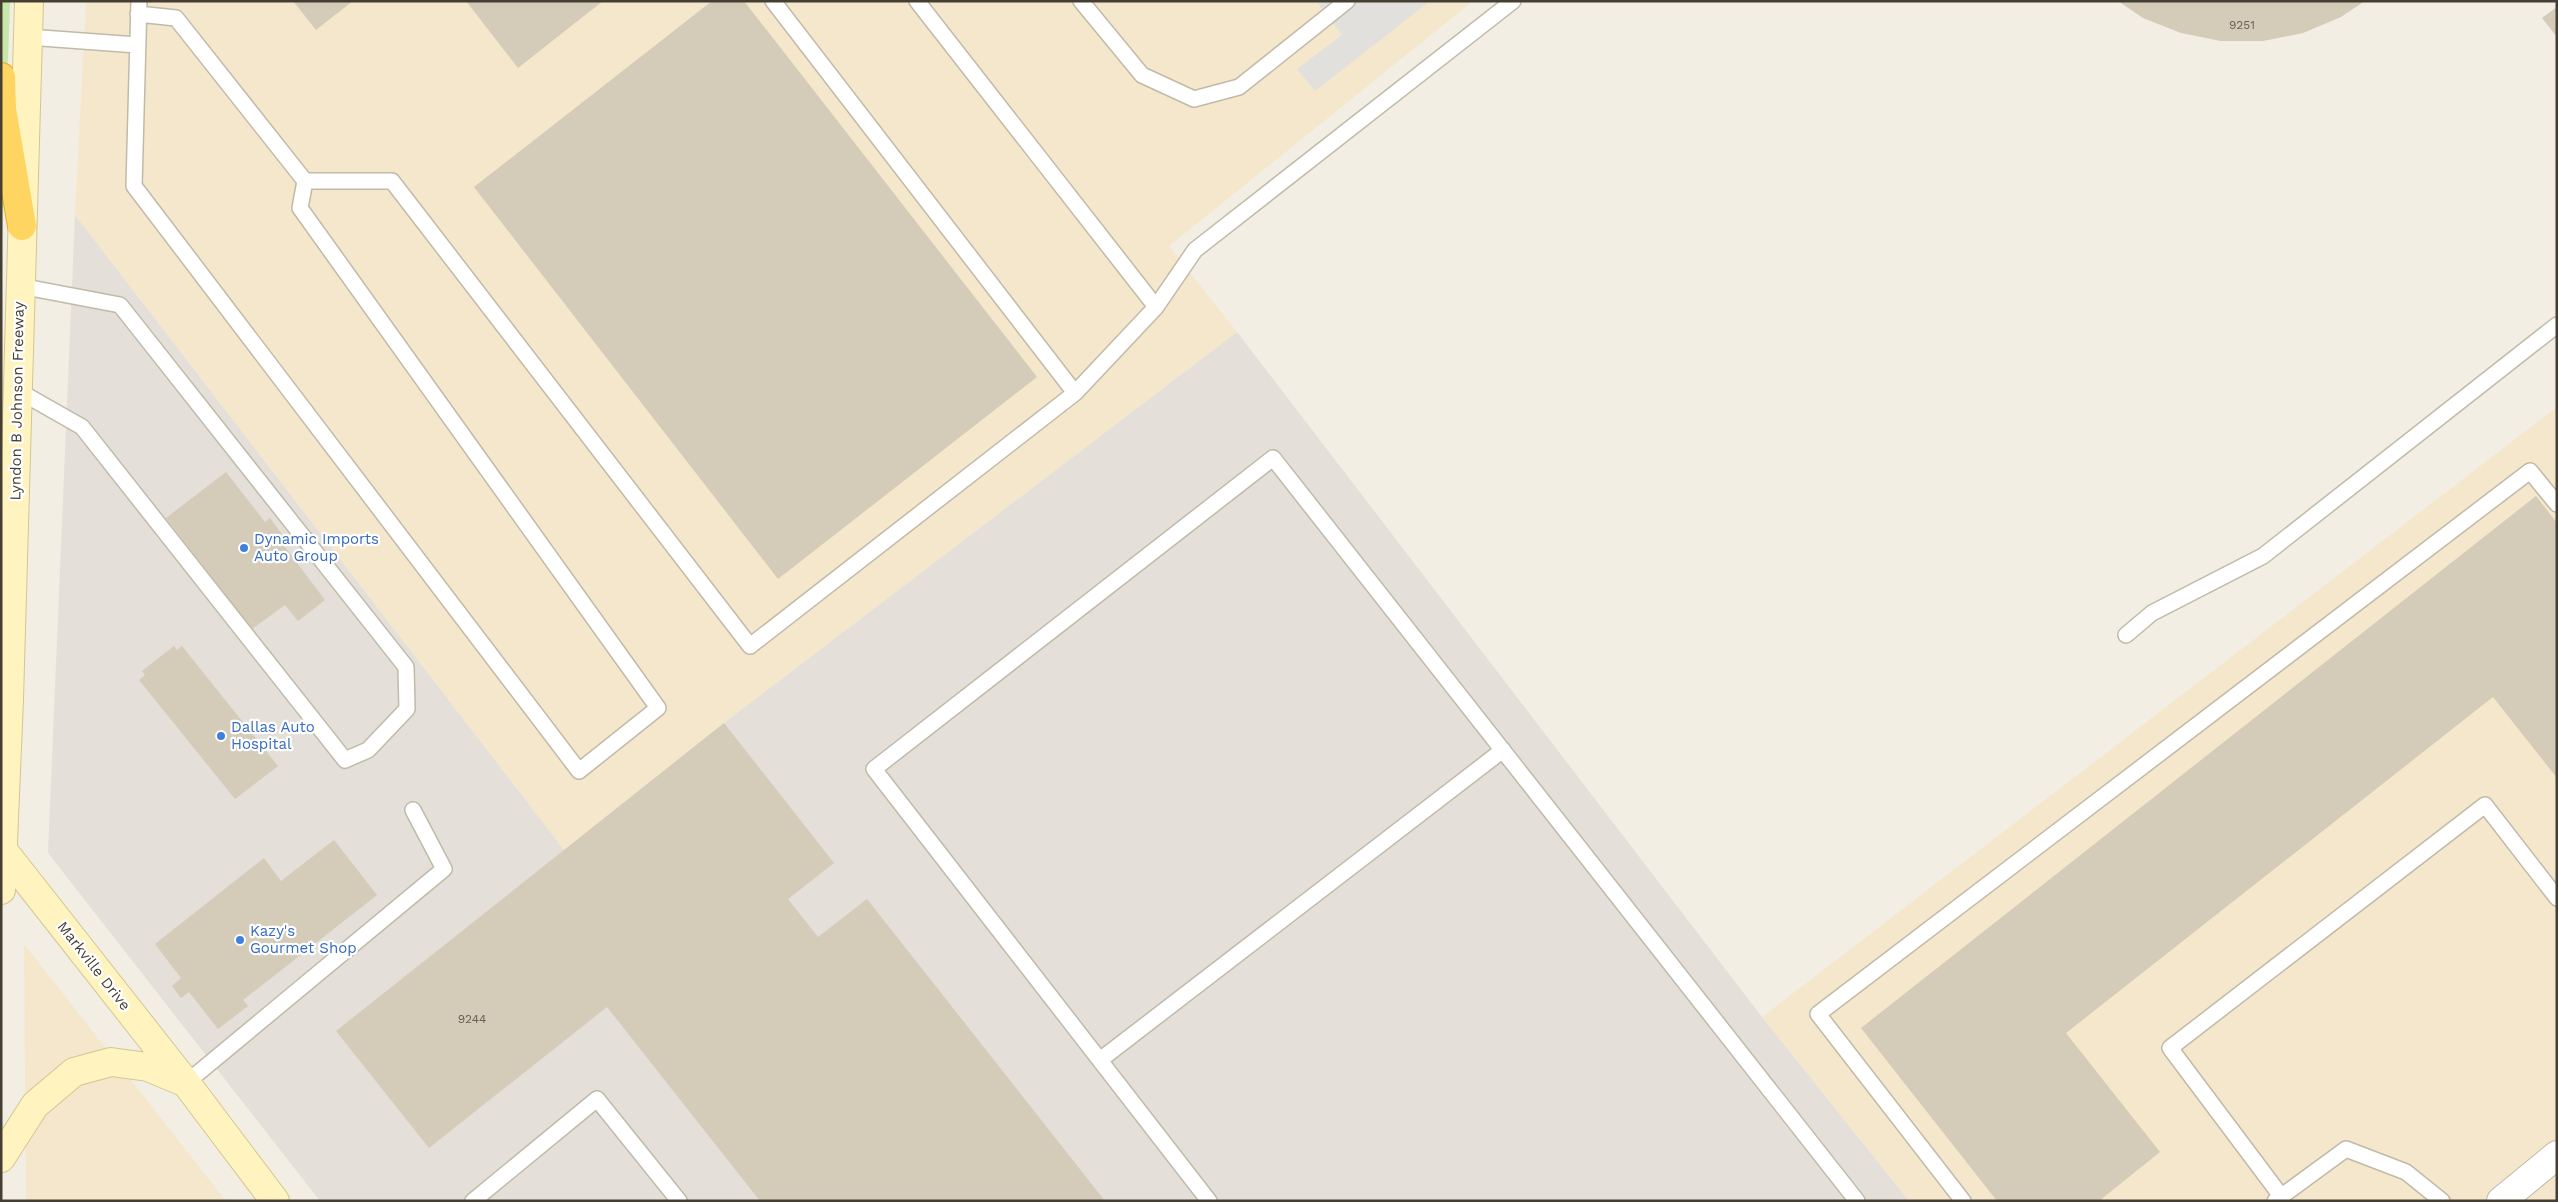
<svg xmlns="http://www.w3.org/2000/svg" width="2558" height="1202" viewBox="0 0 2558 1202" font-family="'Work Sans',sans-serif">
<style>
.commercial{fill:#f5e7cc}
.industrial{fill:#e4dfd8}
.green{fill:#c8e8aa}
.parking{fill:#e2e0dc}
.building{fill:#d4cbb8}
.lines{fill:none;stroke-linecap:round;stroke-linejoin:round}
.lane-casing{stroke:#c0baa8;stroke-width:18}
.street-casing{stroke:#c0baa8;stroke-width:30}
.secondary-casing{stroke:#d3c691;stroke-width:30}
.highway-casing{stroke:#e0ab2f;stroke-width:30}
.lane{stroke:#fff;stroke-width:15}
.street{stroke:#fff;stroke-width:28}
.secondary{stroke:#fff4c0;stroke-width:28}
.highway{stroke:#ffd561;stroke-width:28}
.shop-dot{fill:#3f7fe0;stroke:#fff;stroke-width:2}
.labels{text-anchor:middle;stroke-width:4.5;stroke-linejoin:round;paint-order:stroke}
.number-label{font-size:12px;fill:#686154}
.street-label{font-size:15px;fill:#443e33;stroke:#fff}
.shop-label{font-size:15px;fill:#366cbe;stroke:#fff;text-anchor:start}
</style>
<rect width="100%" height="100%" fill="#f2eee3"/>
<path class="commercial" d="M86 1H1473L1169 246 1237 332 724 723 564 850 75 215Z
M2557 407V1201H1909L1762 1017Z
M24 944 226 1201H26Z"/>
<path class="industrial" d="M75 215 564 850 724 723 1237 332 1762 1017 1909 1201H320L48 853Z"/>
<path class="green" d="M1 1H10L2 239 1 238Z"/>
<path class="parking" d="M1316 1H1430L1315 91 1297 69 1342 35Z"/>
<path class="building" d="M293 1H353L316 30Z
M466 1H603L518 68Z
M712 1H744L1037 377 778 579 474 187Z
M2118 1H2365L2341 17 2303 33 2263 41H2221L2181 33 2143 18Z
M2557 7V37L2542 18Z
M226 472 265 522 270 518 283 536 279 539 325 600 298 621 285 605 252 629 166 518Z
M2536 496 2557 523V778L2493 697 2066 1033 2160 1152 2099 1201H1997L1861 1028Z
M174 646 177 650 182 646 278 766 235 799 139 680 145 675 142 671Z
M724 723 834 863 788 899 818 937 867 899 1105 1201H760L607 1007 429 1148 336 1031Z
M334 840 377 895 243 1000 248 1006 218 1029 189 992 181 998 172 986 181 978 155 944 264 858 281 881Z"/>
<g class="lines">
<defs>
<path id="lane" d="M139 1 134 186 579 771 658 708 300 208 305 181
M917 1 1156 307 1075 393
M1081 1 1142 75 1194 99 1239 87 1347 1
M138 14 176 18 305 181H392L750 646 1075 393 773 1
M28 37 137 45
M1156 307 1195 250 1513 1
M17 390 82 427 345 760 368 750 407 709 406 667 120 305 20 286
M2126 635 2152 613 2263 556 2557 325
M1100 1060 1503 750
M186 1083 444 869 413 810
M2281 1196 2170 1048 2485 805 2557 898
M473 1201 597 1099 679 1201
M1209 1201 874 769 1273 458 1857 1201
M1963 1201 1818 1014 2530 471 2557 504
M2275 1201 2346 1149 2406 1172 2442 1201"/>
<path id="street" d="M2501 1201 2557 1155"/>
<path id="secondary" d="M2 849 186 1083 275 1201
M1 890 9 699 29 1
M1 1158 35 1105 74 1072 111 1062 148 1067 184 1082"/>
<path id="highway" d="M1 77 2 109 22 226"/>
</defs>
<use href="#lane" class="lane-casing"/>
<use href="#street" class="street-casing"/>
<use href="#secondary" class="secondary-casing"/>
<use href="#highway" class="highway-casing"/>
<use href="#lane" class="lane"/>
<use href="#street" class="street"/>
<use href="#secondary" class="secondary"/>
<use href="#highway" class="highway"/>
</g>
<g class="shop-dot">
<circle cx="244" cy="548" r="5"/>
<circle cx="221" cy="736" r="5"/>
<circle cx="240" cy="940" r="5"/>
</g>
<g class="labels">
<g class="number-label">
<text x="2242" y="29">9251</text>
<text x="472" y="1023">9244</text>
</g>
<g class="street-label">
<text transform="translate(17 401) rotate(-89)" y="5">Lyndon B Johnson Freeway</text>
<text transform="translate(94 966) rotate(52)" y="5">Markville Drive</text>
</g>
<g class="shop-label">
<text x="254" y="544">Dynamic Imports<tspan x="254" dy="17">Auto Group</tspan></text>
<text x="231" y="732">Dallas Auto<tspan x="231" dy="17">Hospital</tspan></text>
<text x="250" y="936">Kazy's<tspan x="250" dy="17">Gourmet Shop</tspan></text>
</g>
</g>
<rect width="2558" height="1202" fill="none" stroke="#443e33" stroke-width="5"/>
</svg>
